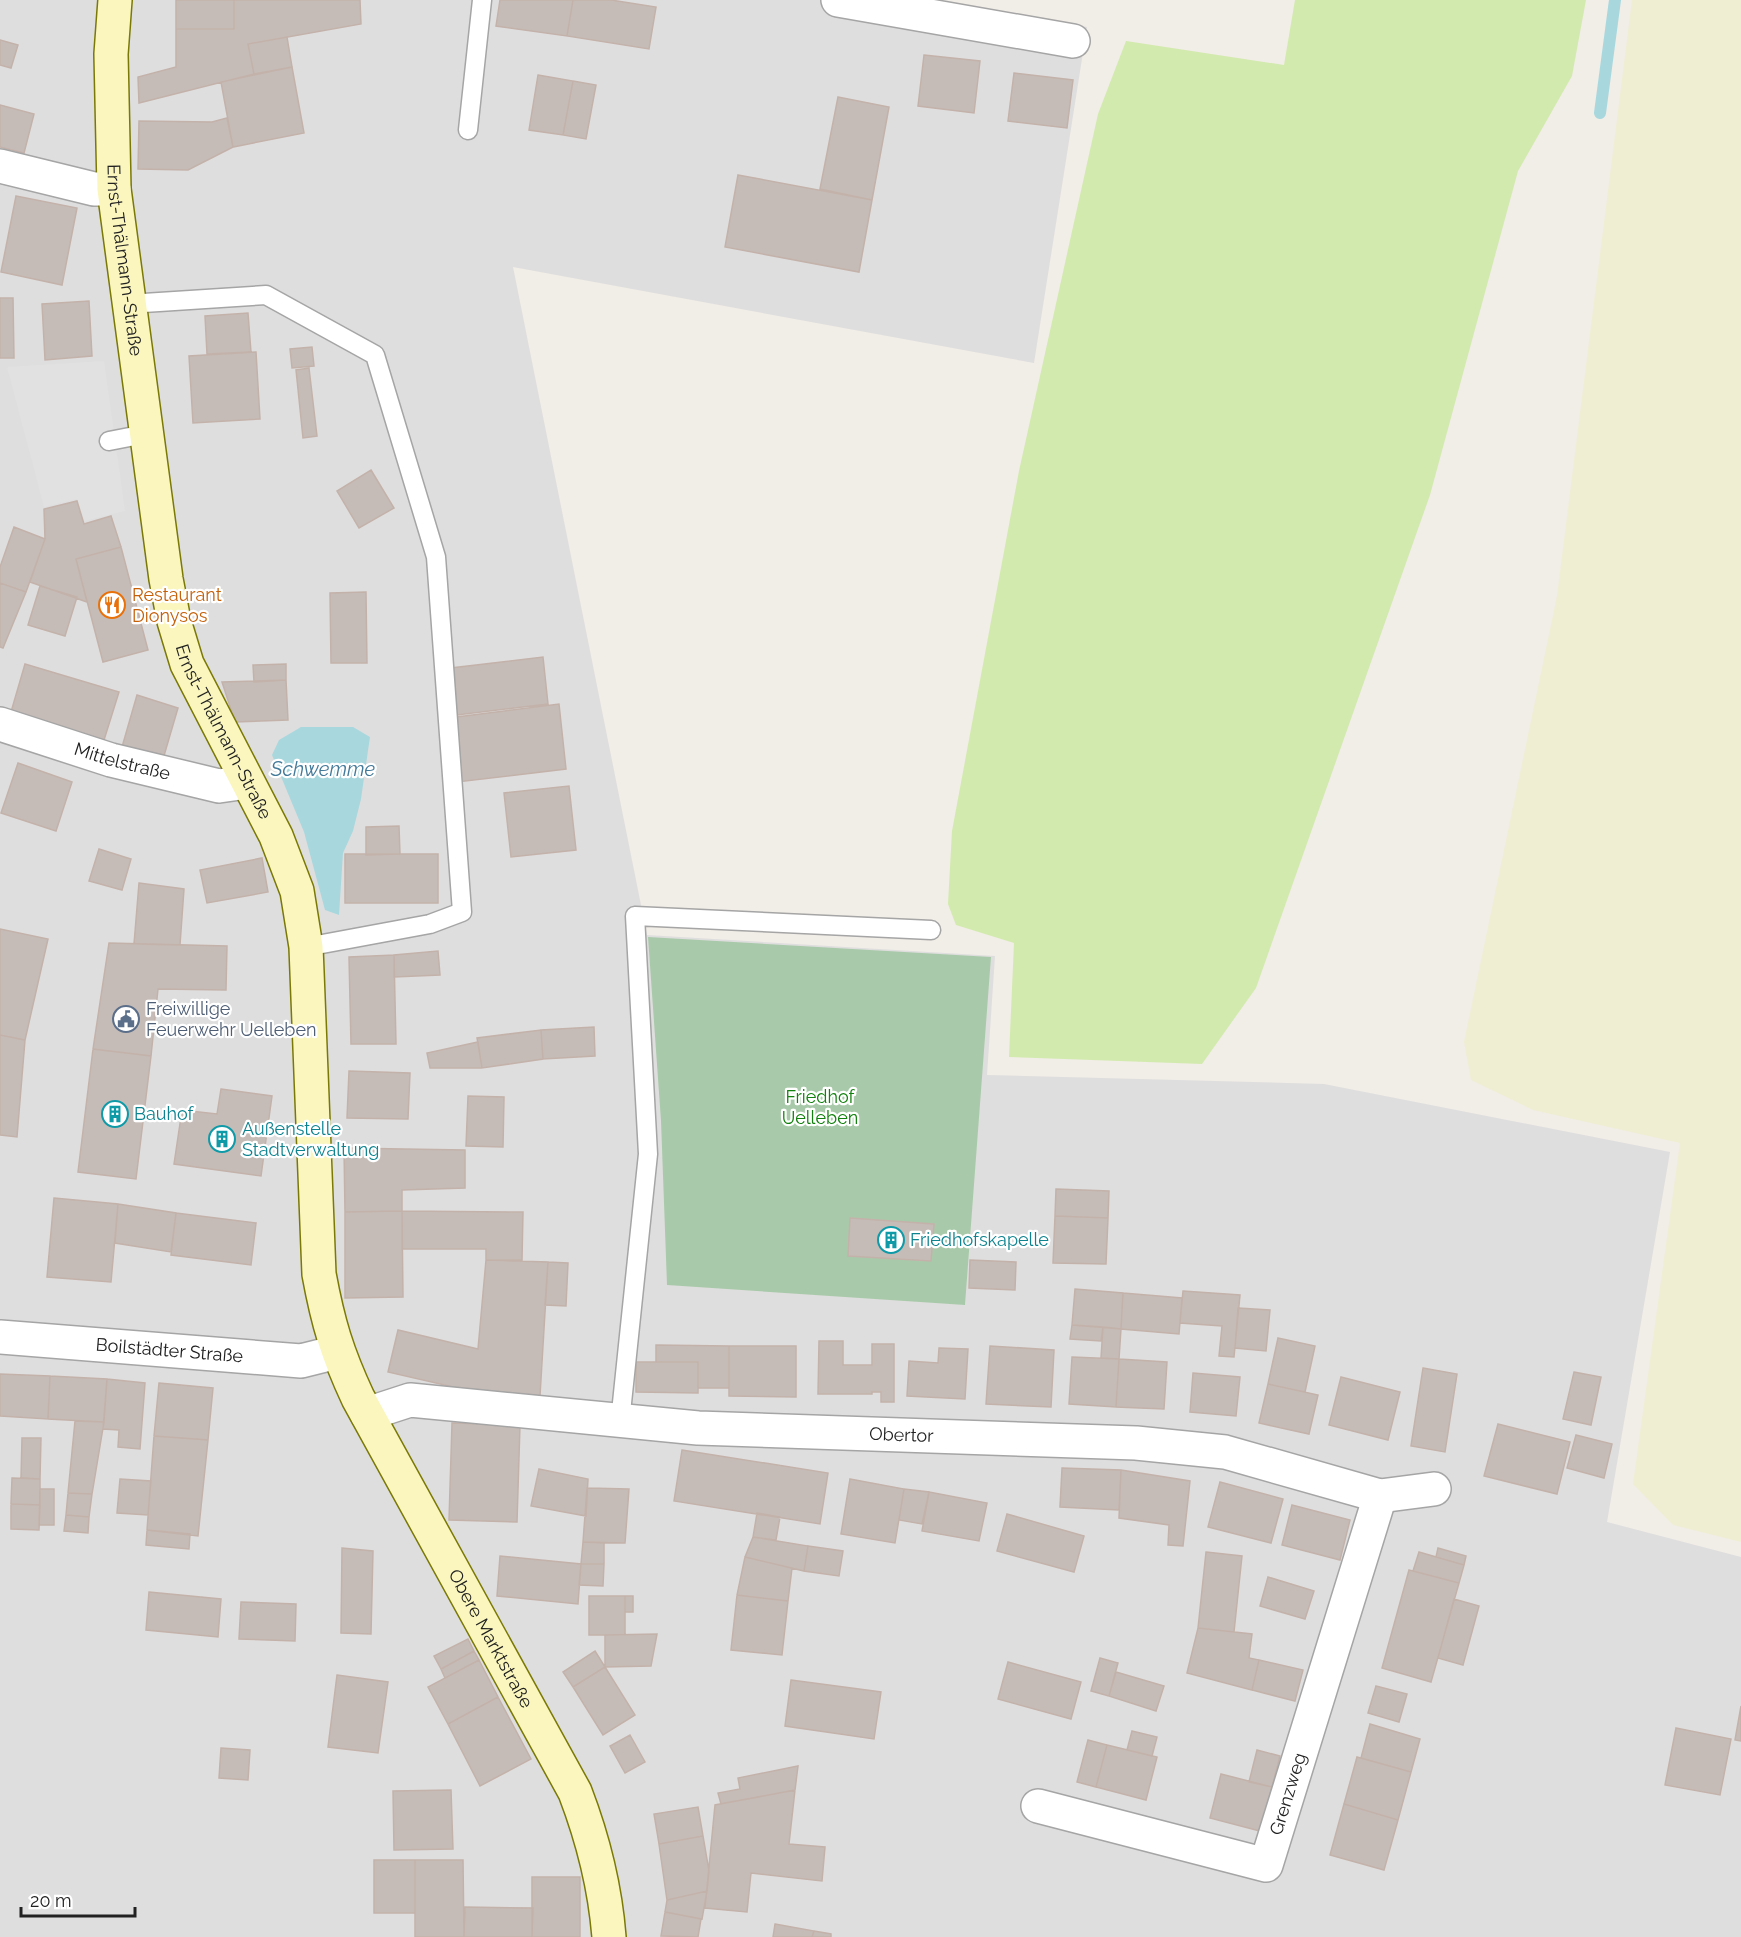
<svg xmlns="http://www.w3.org/2000/svg" width="1741" height="1937" viewBox="0 0 1741 1937" font-family="Raleway,sans-serif">
<style>
.residential{fill:#dfdede}
.farmland{fill:#efeed3}
.grass{fill:#d3eaae}
.cemetery{fill:#a9caaa}
.parking{fill:#e1e1e1}
.water{fill:#a8d8de}
.lines{fill:none;stroke-linecap:round;stroke-linejoin:round}
.stream{stroke:#a8d8de;stroke-width:12}
.building{fill:#c6bcb7;stroke:#c3b2aa;stroke-width:1.5}
.lane-casing{stroke:#a5a5a5;stroke-width:21}
.street-casing{stroke:#a5a5a5;stroke-width:36}
.secondary-casing{stroke:#7a7905;stroke-width:36}
.lane{stroke:#fff;stroke-width:18}
.street{stroke:#fff;stroke-width:33}
.secondary{stroke:#faf6bd;stroke-width:33}
.labels{text-anchor:middle;stroke-width:4.5;stroke-linejoin:round;paint-order:stroke}
.street-label{font-size:18px;fill:#212121;stroke:#fff}
.food-label{font-size:18px;fill:#c56008;stroke:#fff;text-anchor:start}
.service-label{font-size:18px;fill:#4e5e75;stroke:#fff;text-anchor:start}
.park-label{font-size:18px;fill:#10810c;stroke:#fff}
.culture-label{font-size:18px;fill:#0d838f;stroke:#fff;text-anchor:start}
.water-label{font-size:20px;font-style:italic;fill:#437999;stroke:#fff}
</style>
<rect width="100%" height="100%" fill="#f1ede7"/>
<path class="residential" d="M0 0H925L1087 27 1034 363 513 267 647 935 995 956 987 1075 1324 1084 1670 1152 1607 1522 1741 1557V1937H0Z"/>
<path class="farmland" d="M1632 0H1741V1542L1673 1525 1633 1484 1680 1143 1533 1110 1471 1080 1464 1042 1557 596Z"/>
<path class="grass" d="M1295 0H1586L1572 76 1518 171 1430 495 1256 988 1202 1064 1009 1057 1014 943 956 925 948 904 952 831 1019 471 1098 114 1126 41 1284 65Z"/>
<path class="cemetery" d="M648 937 991 957 965 1305 667 1285 661 1121Z"/>
<path class="parking" d="M104 361 125 511 84 521 77 499 44 507 7 367Z"/>
<path class="water" d="M301 727H353L370 737 361 799 353 831 343 853 339 915 325 910 304 832 272 755 279 740Z"/>
<g class="lines">
<path class="stream" d="M1600 113 1615 0"/>
</g>
<path class="building" d="M176 0H234V29H176Z
M234 0H360L361 24 248 44 254 74 139 103 138 77 176 67V29H234Z
M500 0H573L567 36 496 26Z
M573 0H611L656 7 649 49 567 36Z
M287 37 292 67 254 74 248 44Z
M0 40 18 45 11 68 0 65Z
M924 55 980 61 974 113 918 106Z
M292 67 304 133 233 147 221 82Z
M1014 73 1073 80 1067 128 1008 121Z
M538 75 573 81 563 135 529 130Z
M573 81 596 85 586 139 563 135Z
M838 97 889 107 872 200 820 189Z
M0 105 34 114 24 153 0 147Z
M227 118 233 147 188 170 138 169 139 121 212 122Z
M738 175 872 200 859 272 725 247Z
M16 196 77 208 62 285 1 272Z
M0 298H13L14 358H0Z
M89 301 92 356 45 360 42 304Z
M248 313 251 352 207 354 205 316Z
M312 347 314 366 292 368 290 349Z
M256 352 260 419 193 423 189 356Z
M309 368 317 436 303 438 296 370Z
M371 470 394 508 359 528 337 491Z
M77 501 84 524 111 516 121 547 76 559 87 602 30 582 45 539 44 509Z
M14 527 45 539 26 592 0 583V567Z
M121 547 148 650 103 662 76 559Z
M0 583 26 592 3 648 0 647Z
M40 586 77 597 65 636 28 625Z
M366 592 367 663H331L330 593Z
M543 657 548 704 457 715 451 668Z
M25 664 119 692 104 740 11 712Z
M286 664V680L254 682 253 665Z
M286 680 288 720 235 722 222 682Z
M137 695 178 708 163 759 122 747Z
M559 704 566 769 457 782 449 718Z
M18 763 72 782 56 831 1 813Z
M569 786 576 850 511 857 504 793Z
M399 826 400 854 366 855V827Z
M99 849 131 859 122 890 89 881Z
M345 854H438V903H345Z
M262 858 268 892 207 903 200 870Z
M139 883 184 889 180 945 134 944Z
M0 929 48 939 25 1040 0 1035Z
M109 943 227 946 226 990 158 989 151 1056 93 1049Z
M438 951 440 975 394 977V955Z
M394 955 396 1044H351L349 957Z
M594 1027 595 1056 543 1059 541 1030Z
M541 1030 543 1059 482 1068 477 1038Z
M0 1035 25 1040 17 1137 0 1135Z
M478 1042 482 1068H430L427 1053Z
M93 1049 151 1056 136 1179 78 1172Z
M349 1071 410 1073 408 1119 347 1118Z
M221 1089 272 1096 261 1176 174 1164 182 1110 217 1114Z
M468 1096 504 1097 503 1147 466 1146Z
M344 1148 465 1150V1188L402 1190V1211L345 1212Z
M1056 1189 1109 1191 1108 1218 1055 1216Z
M54 1198 118 1204 111 1282 47 1277Z
M118 1204 176 1213 171 1252 115 1243Z
M402 1211 523 1212 522 1260H486V1249H402Z
M402 1211 403 1297 345 1298V1212Z
M176 1213 256 1223 251 1265 171 1255Z
M1055 1216 1108 1218 1106 1264 1053 1263Z
M850 1218 934 1224 931 1261 848 1256Z
M486 1260 548 1262 540 1396 475 1392 388 1372 398 1330 478 1349Z
M970 1260 1016 1262 1015 1290 969 1288Z
M548 1262 568 1263 566 1306 545 1305Z
M1075 1289 1123 1293 1121 1329 1072 1325Z
M1183 1291 1240 1295 1234 1357 1219 1356 1222 1326 1180 1323Z
M1123 1293 1182 1298 1179 1334 1121 1329Z
M1238 1308 1270 1310 1266 1351 1235 1348Z
M1072 1325 1103 1327 1101 1341 1070 1339Z
M1103 1327 1121 1329 1119 1359 1101 1358Z
M1278 1338 1315 1346 1305 1392 1268 1384Z
M819 1341H843V1365H872V1344H894V1402H881V1392H872V1394H818Z
M656 1345 729 1346V1388H698V1362H656Z
M729 1346H796V1397L729 1396Z
M990 1346 1054 1350 1051 1407 986 1404Z
M939 1348 968 1349 965 1399 907 1396 909 1361 938 1363Z
M1072 1357 1119 1359 1116 1407 1069 1404Z
M1119 1359 1167 1362 1164 1409 1116 1407Z
M636 1362H698V1393L636 1392Z
M1423 1368 1457 1374 1445 1452 1411 1446Z
M1574 1372 1601 1377 1591 1425 1563 1419Z
M1193 1373 1240 1377 1236 1416 1190 1412Z
M0 1374 50 1376 48 1419 0 1416Z
M50 1376 107 1379 104 1422 48 1419Z
M1341 1377 1400 1392 1388 1440 1329 1425Z
M107 1379 145 1383 140 1449 118 1447 119 1430 103 1429Z
M159 1383 213 1388 208 1440 154 1436Z
M1268 1384 1318 1395 1309 1434 1259 1423Z
M75 1421 104 1422 92 1494 68 1493Z
M452 1423 520 1425 517 1522 449 1520Z
M1498 1424 1570 1442 1557 1494 1484 1476Z
M1576 1435 1612 1444 1604 1478 1567 1468Z
M154 1436 208 1440 198 1536 147 1530Z
M22 1438H41L40 1479 21 1478Z
M682 1450 828 1473 820 1524 674 1501Z
M1062 1468 1121 1470 1119 1510 1060 1507Z
M539 1469 588 1479 586 1516 531 1506Z
M1121 1470 1190 1481 1183 1546 1168 1545 1169 1525 1119 1518Z
M12 1478 40 1479V1505L11 1504Z
M120 1479 151 1481 148 1515 117 1513Z
M850 1479 904 1489 895 1543 841 1534Z
M1220 1482 1283 1499 1271 1543 1208 1527Z
M587 1488 629 1489 625 1543 583 1542Z
M40 1489H54V1525H39Z
M904 1489 929 1492 922 1524 899 1520Z
M929 1492 987 1503 979 1541 922 1531Z
M68 1493 92 1494 89 1517 66 1515Z
M11 1504 40 1505 39 1530 11 1529Z
M1292 1505 1350 1520 1340 1560 1282 1545Z
M757 1513 780 1517 776 1540 753 1537Z
M1007 1514 1084 1536 1074 1572 997 1551Z
M66 1515 89 1517 88 1533 64 1531Z
M147 1530 190 1534 189 1549 146 1545Z
M753 1537 808 1546 804 1571 745 1557Z
M583 1542 604 1543V1564H581Z
M808 1546 843 1551 839 1576 804 1571Z
M342 1548 373 1551 371 1634 341 1633Z
M1438 1548 1466 1556 1464 1565 1436 1557Z
M1206 1552 1242 1556 1234 1632 1198 1628Z
M1419 1552 1464 1565 1459 1583 1413 1571Z
M500 1556 581 1564 578 1604 497 1596Z
M745 1557 792 1568 788 1601 737 1595Z
M581 1564H604L603 1586 579 1585Z
M1409 1570 1459 1583 1431 1682 1382 1668Z
M1268 1577 1314 1591 1305 1619 1260 1606Z
M149 1592 221 1599 218 1637 146 1630Z
M737 1595 788 1601 782 1655 731 1650Z
M589 1596H625V1635H589Z
M625 1596H633V1612H625Z
M1454 1599 1479 1606 1463 1665 1438 1658Z
M241 1602 296 1604 295 1641 239 1639Z
M1198 1628 1252 1634 1249 1658 1259 1660 1252 1690 1187 1673Z
M657 1634 651 1666 605 1667V1635Z
M468 1639 474 1651 441 1669 434 1656Z
M474 1651 479 1660 445 1678 441 1669Z
M595 1651 605 1667 573 1687 563 1672Z
M1100 1658 1118 1663 1109 1696 1091 1691Z
M479 1660 498 1697 448 1724 428 1687Z
M1259 1660 1303 1670 1295 1701 1252 1690Z
M1008 1662 1081 1682 1071 1719 998 1699Z
M605 1667 635 1715 603 1735 573 1687Z
M1116 1672 1164 1686 1156 1711 1109 1696Z
M337 1675 388 1682 378 1753 328 1747Z
M791 1680 881 1692 874 1739 785 1726Z
M1376 1686 1407 1694 1399 1722 1368 1713Z
M498 1697 531 1759 480 1786 448 1724Z
M1741 1706V1741L1735 1740Z
M1370 1724 1420 1739 1411 1772 1361 1758Z
M1676 1728 1731 1739 1720 1795 1665 1785Z
M1132 1731 1157 1737 1152 1756 1127 1750Z
M630 1735 645 1762 625 1773 610 1746Z
M1088 1740 1107 1745 1096 1787 1077 1782Z
M1107 1745 1157 1757 1146 1800 1096 1787Z
M221 1748 250 1750 248 1780 219 1778Z
M1257 1750 1280 1756 1272 1787 1249 1782Z
M1357 1757 1411 1772 1398 1820 1344 1804Z
M798 1766 795 1790 721 1804 718 1793 740 1789 738 1778Z
M1221 1774 1272 1787 1260 1831 1210 1818Z
M451 1790 453 1849 394 1850 393 1791Z
M795 1790 789 1844 825 1847 822 1881 751 1873 747 1912 705 1908 715 1805Z
M1344 1804 1398 1820 1384 1870 1330 1855Z
M698 1807 703 1836 659 1844 654 1814Z
M703 1836 709 1871 707 1891 667 1900 659 1844Z
M374 1860H415V1913H374Z
M415 1860H463L464 1937H415Z
M532 1877H580V1937H532Z
M707 1891 702 1919 665 1912 667 1900Z
M465 1907 533 1908 532 1937H464Z
M665 1912 701 1919 698 1937 661 1936Z
M775 1924 814 1931 812 1937H773Z
M814 1931 831 1934V1937H812Z"/>
<g class="lines">
<defs>
<path id="lane" d="M468 130 482 0
M128 304 266 295 375 355 436 557 462 912 430 924 306 947
M109 441 145 434
M620 1422 648 1154 635 916 931 930"/>
<g id="street">
<path d="M838 0 1073 41"/>
<path d="M0 166 94 189H114"/>
<path id="s1" d="M0 724 111 760 219 786 247 782"/>
<path id="s2" d="M0 1337 301 1361 337 1352"/>
<path id="s3" d="M367 1414 410 1400 698 1428 1136 1443 1225 1452 1380 1496 1434 1489"/>
<path id="s4" d="M1038 1806 1266 1865 1380 1496"/>
</g>
<g id="secondary">
<path id="s5" d="M115 0 111 54 114 189 166 579 174 621 187 664 276 836 297 891 306 947 319 1274C328 1323 337 1353 358 1398L575 1792C593 1839 605 1886 609 1937"/>
</g>
</defs>
<use href="#lane" class="lane-casing"/>
<use href="#street" class="street-casing"/>
<use href="#secondary" class="secondary-casing"/>
<use href="#lane" class="lane"/>
<use href="#street" class="street"/>
<use href="#secondary" class="secondary"/>
</g>
<defs>
<symbol id="restaurant-ring" viewBox="-11 -11 22 22"><circle r="9.5" fill="#fff" stroke="#e8710a" stroke-width="1.5"/><path d="M-5-6h1v4h1v-4h1v4h1v-4h1v5L-1.5 .5V6h-2V.5L-5-1ZM5-6V6H3V1.5H1.5Q1.5-4 5-6Z" fill="#e8710a"/></symbol>
<symbol id="civic-ring" viewBox="-11 -11 22 22"><circle r="9.5" fill="#fff" stroke="#5c6f8a" stroke-width="1.5"/><path d="M-.6-6.5H3V-4.5H.6V-3L4-1V1h2V6H-6V1h2V-1L-.6-3ZM-1.2 2.5V6h2.4V2.5Z" fill="#5c6f8a"/></symbol>
<symbol id="building-ring" viewBox="-11 -11 22 22"><circle r="9.5" fill="#fff" stroke="#0f9aa8" stroke-width="1.5"/><path d="M-4-6H4V6H1V3H-1V6H-4ZM-2.5-4.3h1.7v1.8h-1.7ZM.8-4.3h1.7v1.8H.8ZM-2.5-1h1.7V.8h-1.7ZM.8-1h1.7V.8H.8Z" fill="#0f9aa8"/></symbol>
</defs>
<g fill-rule="evenodd">
<use href="#restaurant-ring" x="97" y="590" width="30" height="30"/>
<use href="#civic-ring" x="111" y="1004" width="30" height="30"/>
<use href="#building-ring" x="100" y="1099" width="30" height="30"/>
<use href="#building-ring" x="207" y="1124" width="30" height="30"/>
<use href="#building-ring" x="876" y="1225" width="30" height="30"/>
</g>
<g class="labels">
<g class="street-label">
<text dy="6" stroke="none"><textPath href="#s5" startOffset="261">Ernst-Thälmann-Straße</textPath></text>
<text dy="6" stroke="none"><textPath href="#s5" startOffset="747">Ernst-Thälmann-Straße</textPath></text>
<text dy="6" stroke="none"><textPath href="#s1" startOffset="128">Mittelstraße</textPath></text>
<text dy="6" stroke="none"><textPath href="#s2" startOffset="170">Boilstädter Straße</textPath></text>
<text dy="6" stroke="none"><textPath href="#s3" startOffset="538">Obertor</textPath></text>
<text dy="6" stroke="none"><textPath href="#s5" startOffset="1712">Obere Marktstraße</textPath></text>
<text dy="6" stroke="none"><textPath href="#s4" startOffset="310">Grenzweg</textPath></text>
</g>
<g class="food-label">
<text x="132" y="601">Restaurant<tspan x="132" dy="21">Dionysos</tspan></text>
</g>
<g class="service-label">
<text x="146" y="1015">Freiwillige<tspan x="146" dy="21">Feuerwehr Uelleben</tspan></text>
</g>
<g class="park-label">
<text x="820" y="1103">Friedhof<tspan x="820" dy="21">Uelleben</tspan></text>
</g>
<g class="culture-label">
<text x="134" y="1120">Bauhof</text>
<text x="242" y="1135">Außenstelle<tspan x="242" dy="21">Stadtverwaltung</tspan></text>
<text x="910" y="1246">Friedhofskapelle</text>
</g>
<g class="water-label">
<text x="323" y="776">Schwemme</text>
</g>
</g>
<path d="M21 1907v9h114v-9" fill="none" stroke="#212121" stroke-width="3"/>
<text x="30" y="1907" font-size="18" fill="#212121" stroke="#ffffff" stroke-width="4.5" paint-order="stroke">20 m</text>
</svg>
